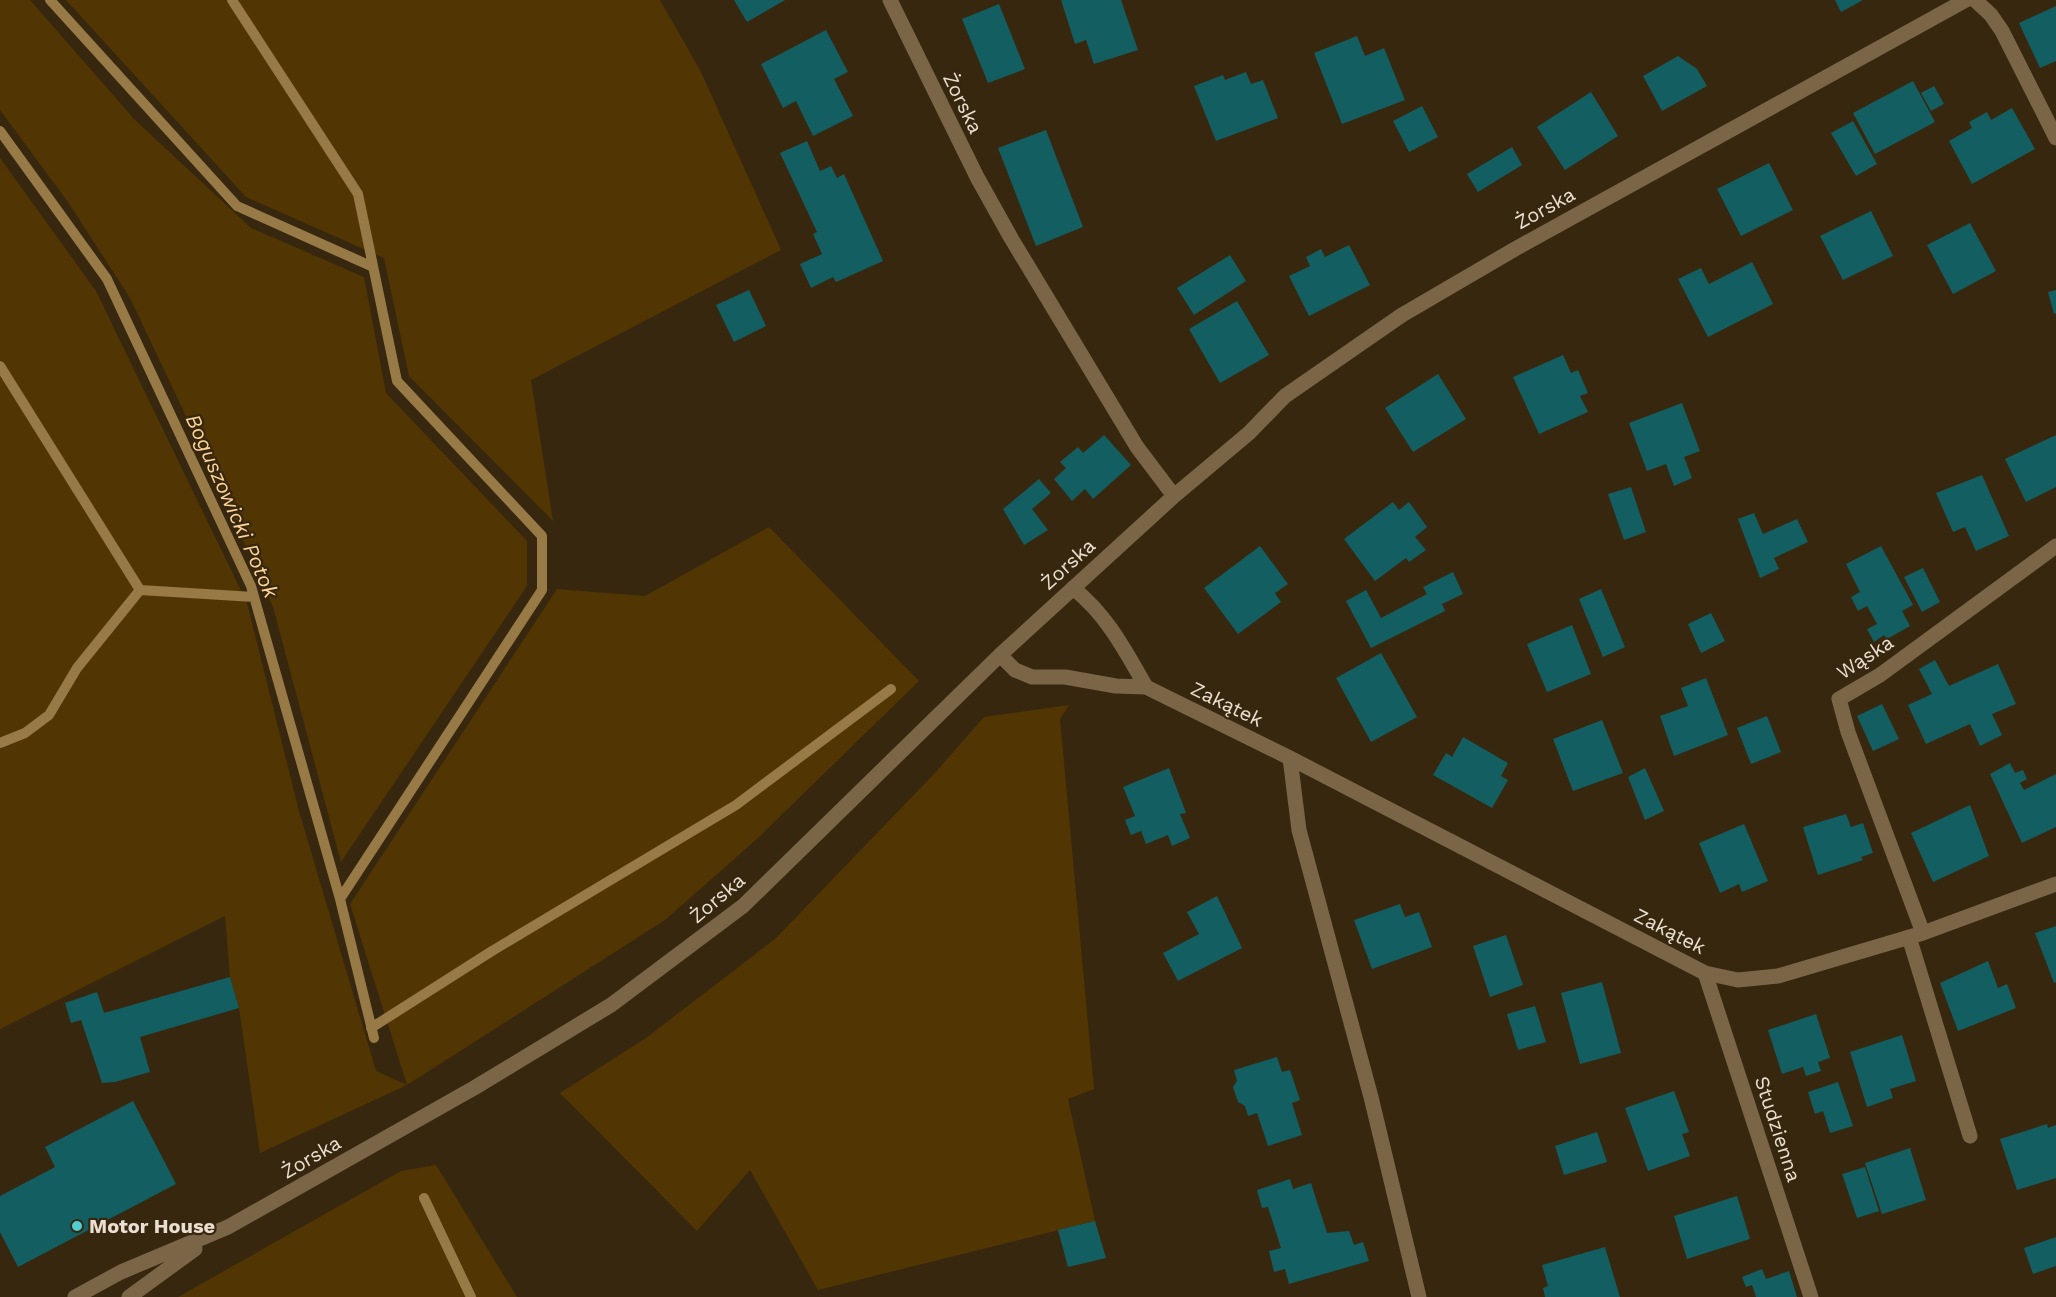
<svg xmlns="http://www.w3.org/2000/svg" width="2056" height="1297" viewBox="0 0 2056 1297" font-family="'Work Sans',sans-serif">
<style>
.green{fill:#513604}
.lines{fill:none;stroke-linecap:round;stroke-linejoin:round}
.stream{stroke:#977a46;stroke-width:10}
.building{fill:#135e61}
.minor{stroke:#7a6547;stroke-width:15}
.poi-dot{fill:#51ccd2;stroke:#37270e;stroke-width:2}
.labels{text-anchor:middle;stroke-width:4.5;stroke-linejoin:round;paint-order:stroke}
.street-label{font-size:20px;fill:#eadfd1;stroke:#37270e}
.poi-label{font-size:20px;font-weight:bold;fill:#eadfd1;stroke:#37270e;text-anchor:start}
.water-label{font-size:21px;font-style:italic;fill:#fbd399;stroke:#37270e}
</style>
<rect width="100%" height="100%" fill="#37270e"/>
<path class="green" d="M0 0H30L135 120 251 228 364 277 386 393 527 541V586L341 862 273 607 219 486 130 298 68 202 0 110Z
M66 0H660L700 70 781 250 531 380 553 521 409 376 384 258 246 197Z
M0 158 96 291 247 603 299 811 376 1071 407 1085 350 904 557 589 645 596 769 527 919 681 758 838 665 920 407 1085 260 1153 239 1008 230 977 225 916 0 1029Z
M1069 705 1060 719 1094 1089 1068 1099 1095 1221 818 1290 750 1170 697 1231 560 1093 646 1038 775 939 934 774 984 717Z
M436 1165 517 1297H178L401 1171Z"/>
<g class="lines">
<path class="stream" d="M50 0 237 206 373 267
M232 0 358 194 397 381 542 536V590L340 899
M0 131 107 279 251 586 340 899 374 1038
M0 366 140 590 254 597
M0 743 25 733 49 715 77 668 140 590
M371 1028 492 951 736 805 891 689
M424 1198 471 1297"/>
</g>
<path class="building" d="M734 0H785L747 22Z
M1061 0H1121L1138 50 1094 64 1086 40 1075 44Z
M1835 0H1863L1841 12Z
M999 4 1025 69 988 83 962 19Z
M2056 6V61L2040 68 2019 23Z
M826 30 848 72 834 79 853 116 813 136 796 101 783 108 761 64Z
M1357 36 1365 56 1384 48 1405 100 1342 124 1314 53Z
M1678 56 1697 69 1707 86 1662 111 1643 76Z
M1246 72 1251 84 1263 80 1278 118 1216 141 1194 86 1223 75 1225 80Z
M1913 81 1935 122 1875 154 1853 113Z
M1934 86 1944 104 1931 111 1921 93Z
M1591 92 1618 136 1565 170 1537 127Z
M1422 106 1438 137 1409 152 1393 121Z
M2012 108 2035 149 1972 184 1949 141 1972 128 1969 122 1987 112 1991 120Z
M1853 121 1877 164 1856 176 1831 133Z
M1046 130 1083 227 1036 246 998 148Z
M807 141 820 171 831 166 837 178 844 174 883 261 836 282 833 277 811 288 800 264 822 254 813 234 817 232 780 153Z
M1512 147 1522 165 1478 192 1467 174Z
M1769 163 1793 210 1741 236 1717 189Z
M1871 211 1893 256 1843 280 1820 236Z
M1970 223 1996 271 1953 294 1927 245Z
M1349 245 1370 285 1309 316 1289 276 1310 266 1306 257 1321 249 1325 257Z
M1230 255 1246 281 1194 315 1177 288Z
M1752 262 1773 304 1708 337 1678 279 1701 268 1709 284Z
M749 290 766 326 734 342 716 305Z
M2056 290V313L2054 314 2048 292Z
M1237 301 1269 355 1220 383 1189 329Z
M1563 355 1571 373 1578 370 1588 393 1580 396 1588 412 1539 434 1513 377Z
M1438 374 1466 419 1413 452 1385 408Z
M1682 403 1700 451 1684 457 1692 478 1674 486 1666 464 1647 471 1629 423Z
M1104 435 1131 465 1093 499 1085 489 1072 501 1054 479 1066 468 1060 462 1078 447 1083 453Z
M2056 435V487L2026 502 2005 459Z
M1982 475 2009 536 1976 551 1965 527 1953 532 1936 493Z
M1039 479 1051 493 1032 509 1048 530 1024 545 1003 509Z
M1631 487 1646 532 1624 540 1608 494Z
M1393 502 1399 510 1409 502 1427 527 1415 537 1426 550 1409 562 1406 558 1375 581 1344 539Z
M1754 513 1763 534 1797 519 1808 542 1774 558 1779 569 1760 578 1738 519Z
M1260 546 1288 584 1275 593 1281 602 1238 634 1204 588Z
M1881 546 1913 605 1902 611 1910 626 1887 639 1884 635 1874 642 1867 629 1877 624 1867 606 1858 611 1851 597 1860 592 1846 564Z
M1923 568 1940 602 1922 612 1904 577Z
M1453 572 1463 594 1442 604 1445 611 1371 648 1346 601 1366 590 1381 618 1427 594 1423 587Z
M1601 589 1625 647 1603 657 1579 599Z
M1711 613 1725 641 1701 653 1688 624Z
M1572 625 1591 674 1547 692 1527 644Z
M1381 653 1417 717 1371 742 1336 678Z
M1935 660 1949 686 1998 664 2016 704 1992 714 2002 735 1980 746 1970 724 1926 744 1908 705 1932 694 1919 669Z
M1706 678 1728 735 1674 756 1660 716 1688 706 1681 688Z
M1882 704 1899 739 1873 751 1857 716Z
M1767 716 1781 752 1751 764 1737 728Z
M1602 720 1623 773 1573 791 1553 739Z
M1463 737 1508 763 1501 776 1508 780 1492 808 1433 775 1446 753 1452 757Z
M2010 763 2015 773 2023 770 2027 779 2020 783 2024 790 2056 774V827L2022 843 1990 774Z
M1169 768 1186 813 1180 814 1190 838 1172 846 1168 835 1146 844 1141 831 1131 835 1125 820 1135 816 1123 787Z
M1645 768 1664 811 1645 820 1628 777Z
M1970 805 1989 856 1933 882 1911 833Z
M1846 814 1851 827 1863 823 1873 853 1861 857 1863 860 1818 875 1803 827Z
M1744 824 1768 881 1742 892 1739 884 1720 893 1699 843Z
M1217 896 1242 948 1178 981 1163 953 1199 934 1187 912Z
M1400 904 1405 917 1419 912 1432 947 1372 969 1354 920Z
M2056 926V982L2054 983 2035 933Z
M1506 935 1523 985 1490 997 1473 946Z
M1988 961 1998 988 2007 984 2016 1008 1958 1031 1940 983Z
M230 977 239 1008 140 1037 150 1072 115 1082 102 1083 81 1020 71 1023 65 1003 97 992 104 1013Z
M1602 982 1621 1053 1580 1064 1561 993Z
M1535 1006 1546 1042 1518 1050 1507 1014Z
M1816 1014 1830 1058 1818 1062 1821 1071 1806 1076 1803 1067 1782 1074 1768 1030Z
M1902 1035 1916 1081 1890 1089 1893 1098 1867 1107 1850 1052Z
M1277 1057 1282 1072 1290 1070 1300 1100 1292 1103 1302 1135 1268 1146 1257 1113 1248 1116 1245 1106 1238 1102 1233 1087 1237 1081 1234 1070Z
M1838 1082 1853 1126 1830 1133 1823 1111 1815 1114 1808 1092Z
M1674 1091 1689 1132 1682 1134 1690 1156 1648 1171 1625 1108Z
M133 1101 176 1184 18 1267 0 1232V1196L55 1167 45 1147Z
M2047 1124 2048 1128 2056 1125V1178L2017 1190 2000 1139Z
M1597 1132 1607 1162 1564 1175 1555 1146Z
M1910 1148 1926 1200 1882 1214 1865 1163Z
M1865 1167 1879 1211 1857 1218 1842 1174Z
M1290 1179 1293 1189 1311 1183 1327 1233 1349 1231 1354 1245 1363 1242 1369 1261 1289 1284 1285 1269 1274 1272 1269 1251 1281 1248 1268 1207 1262 1208 1257 1190Z
M1737 1196 1750 1239 1687 1259 1674 1216Z
M1095 1221 1106 1258 1068 1267 1058 1230Z
M2056 1237V1266L2033 1274 2024 1248Z
M1605 1247 1620 1297H1545L1543 1288 1548 1286 1542 1265Z
M1762 1269 1766 1279 1789 1271 1797 1297H1756L1752 1285 1746 1287 1742 1277Z"/>
<g class="lines">
<path class="minor" d="M890 0 977 177 1011 238 1137 447 1174 496
M1975 0 1991 15 2002 31 2056 138
M1073 588C1107 615 1125 650 1146 687
M1000 655 1015 670 1032 677H1065L1116 686 1146 687 1290 758 1705 973 1738 980 1778 976 1923 933 2056 884
M1290 758 1299 830 1371 1097 1419 1297
M1923 933 1848 732 1839 699 1880 675 2056 546
M1909 937 1970 1136
M1705 973 1811 1297
M75 1297 121 1272 228 1227 474 1088 611 1005 743 906 1000 655 1174 496 1249 433 1285 396 1402 315 1515 249 1966 0
M129 1297 195 1249"/>
</g>
<circle class="poi-dot" cx="77" cy="1226" r="6"/>
<g class="labels">
<g class="street-label">
<text transform="translate(963 103) rotate(64)" y="7">Żorska</text>
<text transform="translate(1545 208) rotate(-29)" y="7">Żorska</text>
<text transform="translate(1068 564) rotate(-42)" y="7">Żorska</text>
<text transform="translate(1865 657) rotate(-33)" y="7">Wąska</text>
<text transform="translate(1227 704) rotate(26)" y="7">Zakątek</text>
<text transform="translate(717 898) rotate(-40)" y="7">Żorska</text>
<text transform="translate(1670 931) rotate(27)" y="7">Zakątek</text>
<text transform="translate(1778 1129) rotate(72)" y="7">Studzienna</text>
<text transform="translate(311 1157) rotate(-30)" y="7">Żorska</text>
</g>
<g class="poi-label">
<text x="89" y="1233">Motor House</text>
</g>
<g class="water-label">
<text transform="translate(232 506) rotate(66)" y="7">Boguszowicki Potok</text>
</g>
</g>
</svg>
